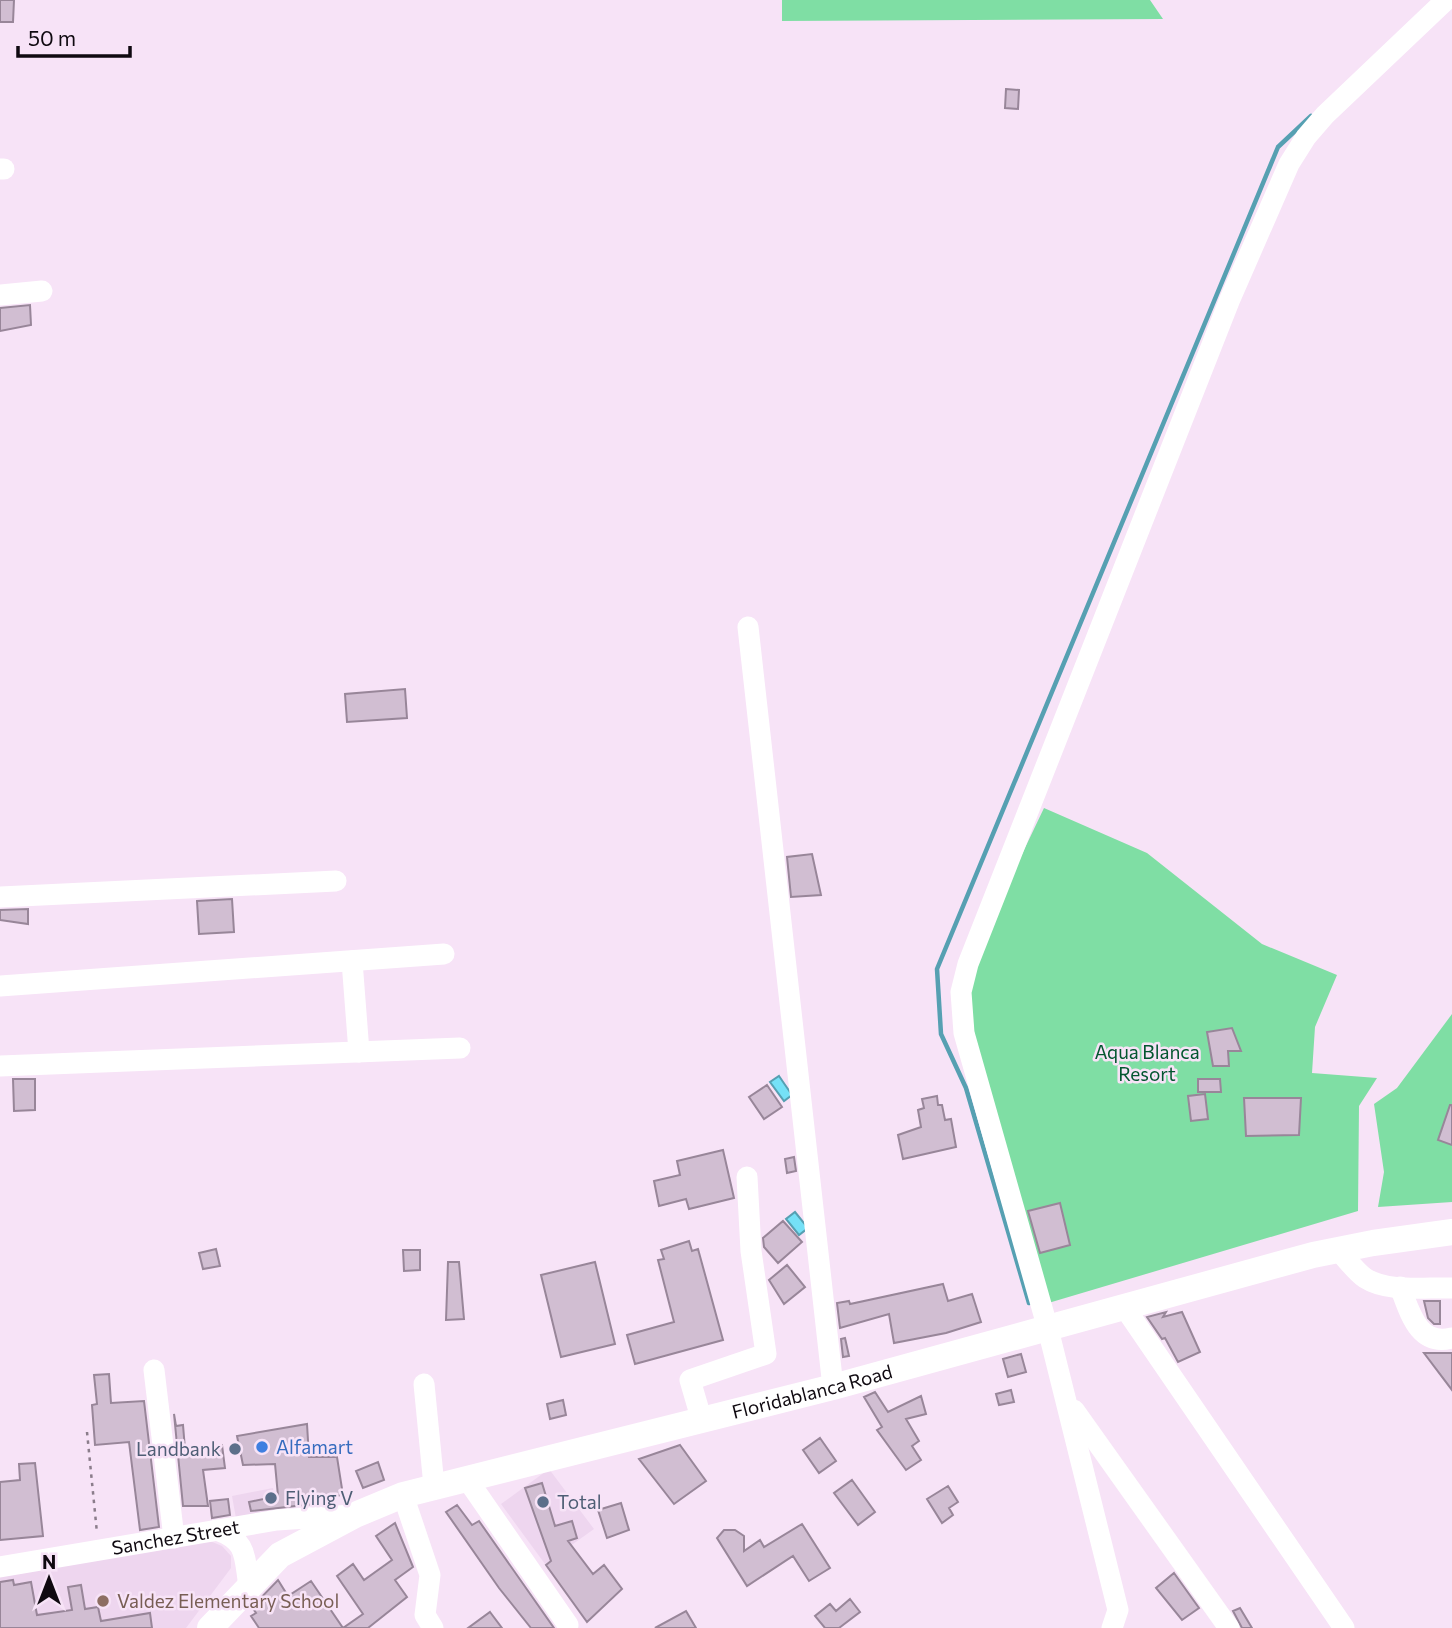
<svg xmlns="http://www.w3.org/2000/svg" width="1452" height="1628" viewBox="0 0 1452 1628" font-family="Commissioner,sans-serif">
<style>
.built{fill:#eed6ef}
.green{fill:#7fdea4}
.water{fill:#75e1f7;stroke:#56a0b2;stroke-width:2}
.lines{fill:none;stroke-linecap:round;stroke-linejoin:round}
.stream{stroke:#56a0b2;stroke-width:4.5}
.building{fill:#d1bed2;stroke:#988699;stroke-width:2}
.path{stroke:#8b7d8b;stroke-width:2.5;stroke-dasharray:3.5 5;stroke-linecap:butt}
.minor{stroke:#fff;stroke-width:21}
.major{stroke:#fff;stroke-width:26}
.shop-dot{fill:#3f7fe0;stroke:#f7e3f7;stroke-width:2.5}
.service-dot{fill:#5c6f8a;stroke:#f7e3f7;stroke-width:2.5}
.education-dot{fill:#8d6e63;stroke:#f7e3f7;stroke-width:2.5}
.labels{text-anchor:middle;stroke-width:5;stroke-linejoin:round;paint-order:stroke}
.park-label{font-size:19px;fill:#035630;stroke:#f7e3f7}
.street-label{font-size:19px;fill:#0f0910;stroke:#f7e3f7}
.shop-label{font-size:19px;fill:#366cbe;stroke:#f7e3f7;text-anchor:start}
.service-label{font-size:19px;fill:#4e5e75;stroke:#f7e3f7;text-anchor:start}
.education-label{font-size:19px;fill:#785e54;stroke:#f7e3f7;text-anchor:start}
</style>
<rect width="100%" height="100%" fill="#f7e3f7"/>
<path class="built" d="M549 1469 594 1529 545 1564 501 1504Z
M273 1488 278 1516 237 1524 232 1496Z
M210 1541 222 1546 231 1556V1568L186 1628H0V1574Z"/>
<path class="green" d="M782 0H1150L1163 19 782 21Z
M1044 808 1147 853 1262 944 1337 975 1315 1027 1312 1073 1377 1078 1359 1106 1358 1211 1045 1304 981 1082 970 1001 973 973 993 915Z
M1452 1014V1202L1378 1207 1384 1172 1374 1104 1397 1088Z"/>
<path class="water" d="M779 1076 792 1095 784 1101 770 1082Z
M795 1212 808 1228 799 1235 786 1219Z"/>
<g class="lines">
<path class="stream" d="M1029 1303 966 1088 941 1034 937 969 1278 147 1311 116"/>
</g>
<path class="building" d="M0 0H14L13 22H0Z
M1006 89 1019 90 1018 109 1005 108Z
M30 305 31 325 0 331V308Z
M405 689 407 718 347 722 345 694Z
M812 854 821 895 791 897 787 857Z
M232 899 234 932 199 934 197 901Z
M28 909V924L0 920V910Z
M1232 1028 1241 1051H1228L1229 1066H1213L1207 1032Z
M13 1079H35V1110L14 1111Z
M1198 1079H1220L1221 1092H1198Z
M767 1085 782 1107 764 1119 749 1097Z
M1205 1094 1208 1119 1191 1121 1188 1096Z
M937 1096 938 1105H942L945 1120 951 1119 956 1147 903 1159 898 1135 921 1127 918 1110 924 1108 922 1099Z
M1244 1098H1301L1299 1135 1246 1136Z
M1450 1105H1452V1145L1438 1140Z
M723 1150 734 1198 689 1209 686 1199 659 1206 654 1181 680 1175 677 1161Z
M794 1157 796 1171 787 1173 785 1159Z
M1060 1203 1070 1245 1040 1253 1028 1211Z
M783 1221 802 1242 778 1263 764 1247 763 1238Z
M689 1241 692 1251 698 1249 723 1340 635 1364 627 1335 674 1322 658 1260 664 1259 661 1250Z
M216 1249 220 1266 203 1269 199 1253Z
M403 1250H420V1270L404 1271Z
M448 1262H459L464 1319 446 1320Z
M595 1262 615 1344 561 1357 541 1275Z
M787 1265 805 1287 784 1304 769 1280Z
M943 1284 948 1301 972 1294 981 1322 946 1333 894 1343 889 1314 840 1328 837 1303 849 1301 850 1304Z
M1424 1301H1440V1324H1434L1428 1318Z
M1166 1312 1163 1317 1182 1312 1200 1352 1178 1362 1165 1338 1162 1339 1147 1317Z
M845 1338 849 1356 843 1357 841 1339Z
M1424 1353H1452V1390Z
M1021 1354 1026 1372 1008 1377 1003 1359Z
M109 1374 111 1403 144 1401 159 1527 140 1530 129 1442 95 1445 92 1405 97 1404 94 1375Z
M1011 1390 1014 1402 999 1405 996 1394Z
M875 1392 888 1412 921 1396 926 1414 906 1419 919 1441 912 1446 921 1460 906 1470 877 1430 882 1427 864 1397Z
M563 1400 566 1415 550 1419 547 1404Z
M174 1414 176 1426 183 1425 185 1449 222 1445 225 1468 203 1470 208 1506H183Z
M307 1424 309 1457H337L343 1495 313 1497V1504L251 1511 249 1502 278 1496 275 1464 243 1465 237 1436Z
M820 1438 836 1461 819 1473 803 1450Z
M680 1445 706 1481 674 1504 639 1459Z
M378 1462 384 1480 363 1488 356 1471Z
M35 1463 43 1536 0 1540V1482L20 1480 19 1464Z
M852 1480 875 1512 858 1525 834 1493Z
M542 1483 555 1526 572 1521 577 1538 568 1541 593 1574 604 1565 622 1589 587 1622 546 1565 551 1561 525 1488Z
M948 1486 958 1502 949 1508 953 1515 942 1523 927 1499Z
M228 1499 230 1515 212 1518 210 1501Z
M621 1503 629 1530 607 1538 598 1510Z
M457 1505 472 1525 479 1521 554 1628H531L499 1588 446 1512Z
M395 1523 413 1567 395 1580 407 1597 368 1628H343L363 1614 337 1576 353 1564 364 1580 392 1560 376 1536Z
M802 1524 830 1568 809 1581 793 1556 747 1586 717 1538 724 1530H735L744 1536V1551L760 1540 764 1547Z
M1174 1573 1199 1608 1182 1620 1156 1588Z
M13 1580 14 1585 31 1582 37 1615 72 1610 68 1587 81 1585 85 1609 98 1607 101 1621 150 1613 152 1628H0V1582Z
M278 1580 288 1596 311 1581 343 1628H259L251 1616 256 1613 252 1607Z
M850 1599 860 1612 839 1628H825L815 1616 830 1604 836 1611Z
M1240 1608 1252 1628H1242L1233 1611Z
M686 1611 696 1628H655Z
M490 1612 502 1628H468Z"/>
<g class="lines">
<path class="path" d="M87 1432 97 1533"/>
<g class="minor">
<path d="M0 169H4"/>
<path d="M0 295 42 291"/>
<path d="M748 627 833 1387"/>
<path d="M0 897 336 881"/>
<path d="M352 961 359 1052"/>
<path d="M0 986 444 954"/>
<path d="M0 1066 460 1048"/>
<path d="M1338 1250C1347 1259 1355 1271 1365 1278 1388 1293 1426 1287 1452 1288"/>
<path d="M1400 1287C1410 1312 1418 1347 1452 1338"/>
<path d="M1125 1308 1344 1628"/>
<path d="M154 1370 174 1538"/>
<path d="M424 1384 434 1486"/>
<path d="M1074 1410 1229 1628"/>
<path d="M702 1421 690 1380 766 1354 751 1251 747 1177"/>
<path d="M467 1479 568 1625"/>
<path d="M403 1495 430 1575 425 1615 433 1628"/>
<path d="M217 1530C248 1541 244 1557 249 1586"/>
<path id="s1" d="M0 1567 277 1520 352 1515"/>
<path d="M1112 1628 1118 1610 1048 1329 964 1033 961 992 968 964 1230 299 1289 164 1306 137 1325 115 1446 0"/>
</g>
<path class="major" id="s2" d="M210 1628 280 1555 355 1515 403 1495 833 1387 1313 1255 1373 1243 1452 1232"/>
</g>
<circle class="shop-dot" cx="262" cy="1447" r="7"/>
<g class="service-dot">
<circle cx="235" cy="1449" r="7"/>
<circle cx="271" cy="1498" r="7"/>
<circle cx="543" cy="1502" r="7"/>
</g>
<circle class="education-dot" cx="103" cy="1601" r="7"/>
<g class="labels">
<g class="park-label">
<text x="1147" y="1059">Aqua Blanca<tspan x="1147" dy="22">Resort</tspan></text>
</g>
<g class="street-label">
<text dy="7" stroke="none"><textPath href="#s2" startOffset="660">Floridablanca Road</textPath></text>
<text dy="7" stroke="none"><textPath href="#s1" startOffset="178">Sanchez Street</textPath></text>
</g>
<g class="shop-label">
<text x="276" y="1454">Alfamart</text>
</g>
<g class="service-label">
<text x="221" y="1456" text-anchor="end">Landbank</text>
<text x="285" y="1505">Flying V</text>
<text x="557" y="1509">Total</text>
</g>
<g class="education-label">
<text x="117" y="1608">Valdez Elementary School</text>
</g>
</g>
<g transform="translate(49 1579)" stroke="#f7e3f7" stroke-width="5" paint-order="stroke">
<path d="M0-5L12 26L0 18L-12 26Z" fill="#0f0910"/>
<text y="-10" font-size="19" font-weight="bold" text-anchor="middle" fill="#0f0910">N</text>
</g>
<path d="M18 46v10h112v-10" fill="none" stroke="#0f0910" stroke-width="3.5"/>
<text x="28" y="46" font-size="21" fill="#0f0910" stroke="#f7e3f7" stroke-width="5" paint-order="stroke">50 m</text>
</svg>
